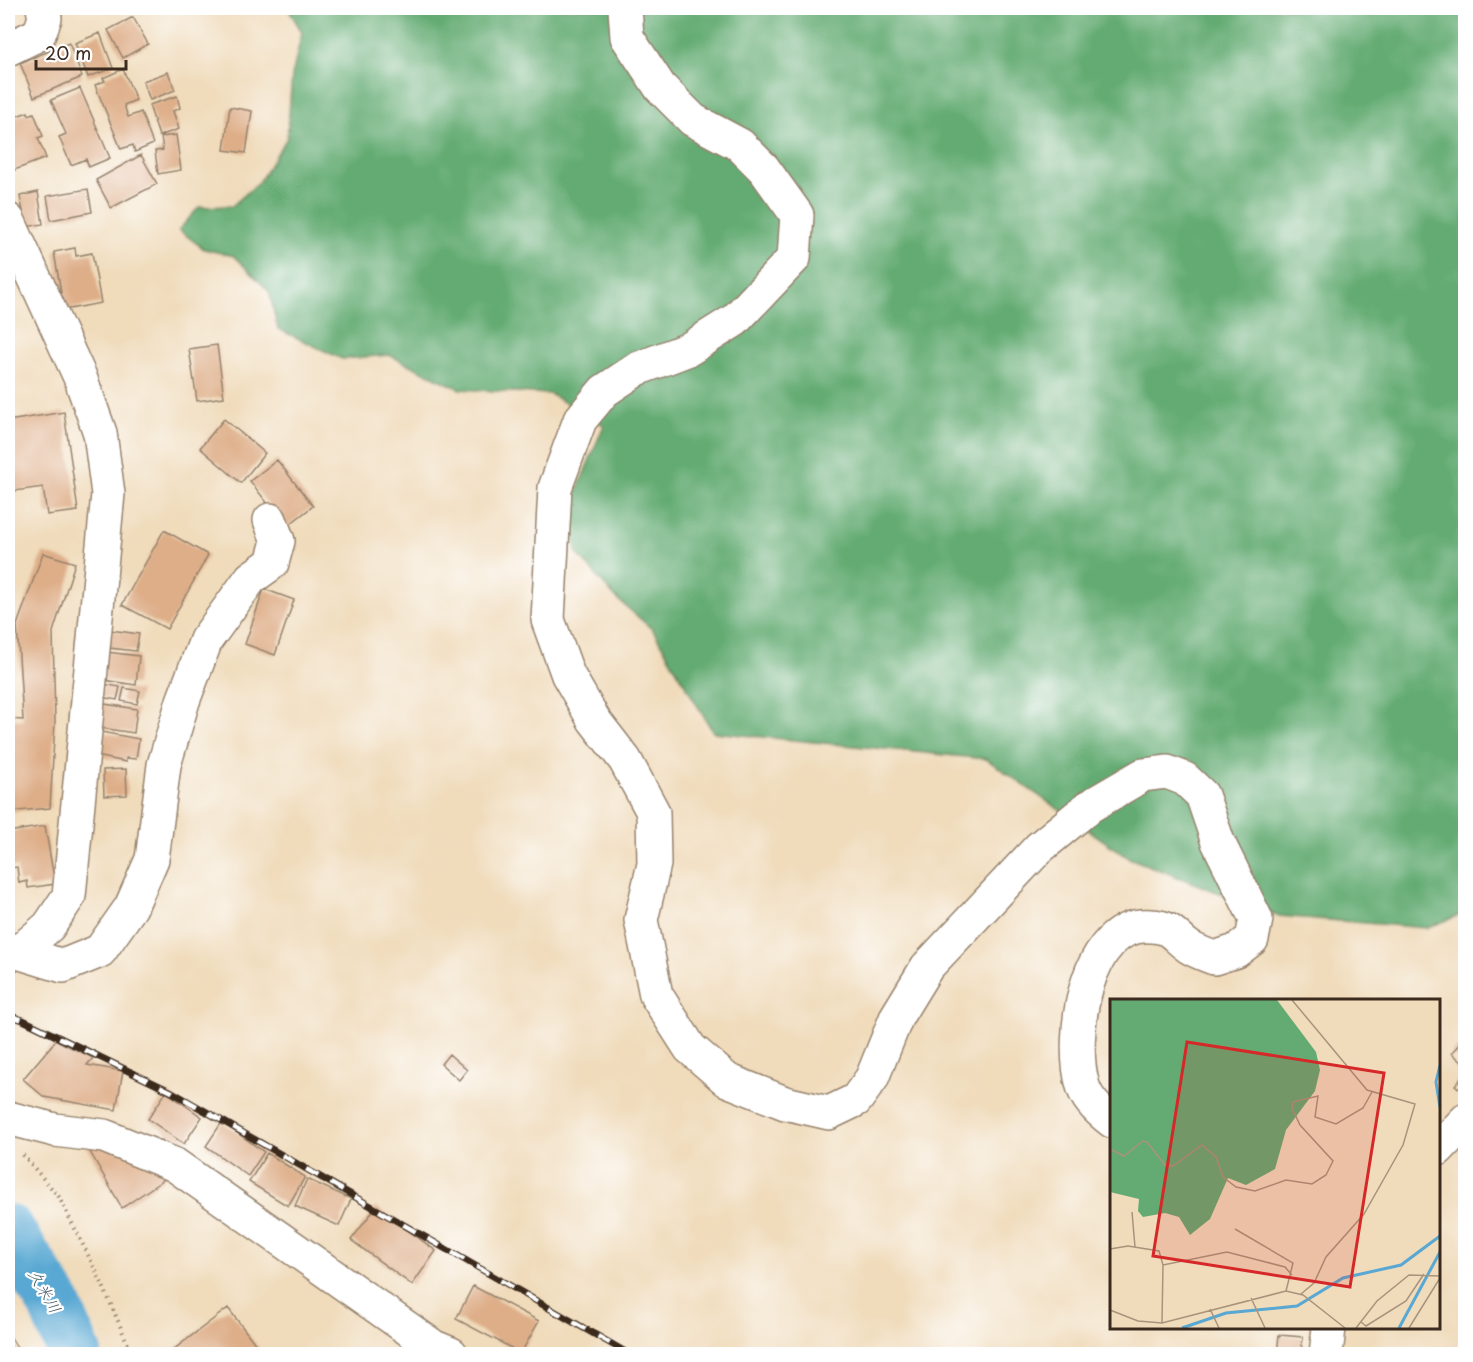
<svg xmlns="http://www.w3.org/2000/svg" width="1473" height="1362" viewBox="0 0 1473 1362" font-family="'Playpen Sans','Klee One',sans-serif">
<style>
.forest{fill:#63ab72;stroke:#4f6a48;stroke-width:1.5}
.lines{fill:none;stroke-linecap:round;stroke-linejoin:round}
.river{stroke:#58a8d3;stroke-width:54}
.building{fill:#deae88}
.minor-casing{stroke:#96826c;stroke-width:36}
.path{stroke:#96826c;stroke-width:4;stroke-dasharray:1.5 4.5;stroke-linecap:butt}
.minor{stroke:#fff;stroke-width:33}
.rail-casing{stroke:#3b2a1e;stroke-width:7}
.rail{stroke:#fff;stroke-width:4.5;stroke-dasharray:14;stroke-linecap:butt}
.labels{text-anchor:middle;stroke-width:4.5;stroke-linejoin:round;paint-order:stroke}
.water-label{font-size:16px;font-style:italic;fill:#475c66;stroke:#fff}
.inset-river{fill:none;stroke:#58a8d3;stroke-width:3}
.inset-road{fill:none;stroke:#a8947c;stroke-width:1.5}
.view{fill:#d62828;fill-opacity:0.15;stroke:#d62828;stroke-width:3}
.inset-edge{fill:none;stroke:#3b2a1e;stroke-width:3}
</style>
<rect width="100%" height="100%" fill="#fff"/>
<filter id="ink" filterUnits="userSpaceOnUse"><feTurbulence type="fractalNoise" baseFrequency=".0167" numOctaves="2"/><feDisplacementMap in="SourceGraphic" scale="12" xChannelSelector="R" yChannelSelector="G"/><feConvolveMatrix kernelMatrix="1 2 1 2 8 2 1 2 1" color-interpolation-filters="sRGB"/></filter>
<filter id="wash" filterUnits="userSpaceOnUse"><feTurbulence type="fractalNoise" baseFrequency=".008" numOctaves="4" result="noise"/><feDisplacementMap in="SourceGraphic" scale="24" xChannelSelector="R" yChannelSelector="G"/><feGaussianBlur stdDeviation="1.35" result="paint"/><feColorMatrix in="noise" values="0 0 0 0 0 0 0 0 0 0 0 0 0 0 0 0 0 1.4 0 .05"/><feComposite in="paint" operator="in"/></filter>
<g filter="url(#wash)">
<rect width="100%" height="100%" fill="#f0dbbb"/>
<path class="forest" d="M288 8H1465V913L1427 928 1279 916 1129 858 986 759 713 732 653 630 614 596 576 552 570 507 604 425 550 394 460 389 389 355 342 359 278 329 269 291 234 256 204 249 179 230 199 207 232 206 259 182 287 138 292 76 302 32Z"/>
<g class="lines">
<path class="river" d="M8 1231 54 1303 75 1354"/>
</g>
<g id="blocks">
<path class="building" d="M133 17 148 44 123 58 108 30Z
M100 33 113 68 88 77 75 43Z
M69 43 82 77 34 97 20 63Z
M123 69 136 100 124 105 128 117 141 112 153 144 135 152 133 145 121 149 95 85 105 81 103 78Z
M168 72 175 90 150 100 143 81Z
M80 88 110 158 89 167 86 159 71 165 59 137 66 134 51 100Z
M177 96 180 108 173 111 179 129 159 136 149 105Z
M230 107 252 111 246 153 224 150Z
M28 112 29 115 34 113 43 136 38 138 46 158 12 171 8 158V119Z
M176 135 181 170 158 174 155 151 163 150 161 137Z
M141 155 157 184 111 208 96 180Z
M88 189 92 212 51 220 47 196Z
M38 192 43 224 26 227 20 196Z
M75 248 76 256 92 253 101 303 64 310 54 252Z
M217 345 224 397 197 401 189 349Z
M64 412 78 511 47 515 43 487 8 492V421Z
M224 419 265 453 241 483 200 448Z
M277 460 313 506 286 527 250 481Z
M164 530 208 555 167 629 122 605Z
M43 553 75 563 53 632 55 722 50 808 8 812V719L23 720 17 625Z
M264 589 294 600 275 655 245 644Z
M103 629 139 634 136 651 100 647Z
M106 652 139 656 136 685 103 680Z
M103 684 120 687 117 700 101 697Z
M124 688 140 691 137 704 121 701Z
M98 703 137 709 134 733 94 727Z
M96 731 139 739 136 759 126 758V762L91 755Z
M126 769 127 795 104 796 103 770Z
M45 826 55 884 28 888 27 881 19 883 17 867 11 868 8 832Z
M1466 1038V1066L1452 1053Z
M56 1040 93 1058 87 1065 123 1071 116 1110 44 1097 23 1079Z
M449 1054 467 1070 459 1080 441 1064Z
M1466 1073V1095L1455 1085Z
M166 1092 202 1117 184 1144 148 1119Z
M222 1122 264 1152 248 1176 206 1146Z
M162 1140 166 1178 122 1208 85 1143 114 1146Z
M267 1153 305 1177 288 1206 249 1182Z
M307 1179 351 1199 339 1226 295 1206Z
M376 1207 436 1251 412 1285 351 1240Z
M473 1286 539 1321 521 1353 456 1319Z
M228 1308 263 1354H176L173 1350Z
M8 1333 21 1354H8Z
M1279 1335 1303 1337 1301 1354H1277Z"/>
</g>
</g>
<g filter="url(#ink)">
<use href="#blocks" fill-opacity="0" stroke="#96826c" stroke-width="1.5"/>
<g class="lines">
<defs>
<path id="minor" d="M625 8 627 37 660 87 693 120 740 145 764 169 797 215 794 258 735 320 689 349 637 369 604 391 580 420 555 488 548 620 568 675 594 720 625 760 653 812 654 864 641 920 656 995 690 1048 727 1080 785 1103 829 1113 856 1100 872 1078 897 1016 927 967 1039 848 1090 806 1143 775 1167 772 1185 779 1202 795 1218 842 1256 919 1252 939 1236 951 1214 958C1206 955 1197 952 1189 947 1173 936 1173 927 1151 926 1084 920 1069 1040 1083 1086 1087 1100 1100 1112 1112 1121
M8 49 39 34 45 18 43 8
M8 220 80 377 100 433 108 494 69 896 49 926 19 952
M8 949 63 966 100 951 131 907 152 859 164 765 183 701 206 640 251 578 272 563 278 541 270 520
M8 1118 55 1130 104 1136 175 1165 434 1347 451 1354
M1438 1149 1466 1120
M1326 1354 1329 1328"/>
</defs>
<use href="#minor" class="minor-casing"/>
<path class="path" d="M23 1155 59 1197 101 1281 132 1354"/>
<use href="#minor" class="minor"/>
<defs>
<path id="rail" d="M8 1015 23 1020 172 1092 629 1354"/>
</defs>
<use href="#rail" class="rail-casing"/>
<use href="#rail" class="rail"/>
</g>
</g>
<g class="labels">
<g class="water-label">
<text transform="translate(45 1291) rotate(60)" y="6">久米川</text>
</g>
</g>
<g transform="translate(1110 999)">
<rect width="330" height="330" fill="#f0dbbb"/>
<path d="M0 1H167L206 53 210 71 205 92 176 131 165 170 136 186 118 179 100 220 80 236 69 218 55 214 33 218 28 212 29 200 0 193Z" fill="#63ab72"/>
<path class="inset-river" d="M330 66 326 83 330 108M72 329 116 314 187 307 233 279 291 266 330 237M289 329 330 253"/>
<path class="inset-road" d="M182 1 257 91 305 105 293 146 254 215 216 258 204 284 191 295M0 150 14 157 33 142 37 143 55 166 63 167 92 146 106 158 113 178 126 188 145 192 176 181 202 185 216 176 223 162 190 126 182 109 183 103 208 97 205 118 226 125 253 109 262 93M22 213 25 248M125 230 183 264 176 292M0 250 18 247 49 252 53 266 52 324M53 266 117 253 175 268 182 276M141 299 155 329M100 310 109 329M0 311 28 322 52 324 176 292 193 296 235 329M251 323 256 327 296 302 314 275M246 329 267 302 299 276 330 277M299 329 330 279"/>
<path class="view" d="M77 43 274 74 240 288 43 257Z"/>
<rect width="330" height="330" class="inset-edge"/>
</g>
<rect width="1473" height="1362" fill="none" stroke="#fff" stroke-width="30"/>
<path d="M36 60v9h90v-9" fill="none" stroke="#3b2a1e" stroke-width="3"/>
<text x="45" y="60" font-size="18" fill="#3b2a1e" stroke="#ffffff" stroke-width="4.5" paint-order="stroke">20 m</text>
</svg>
